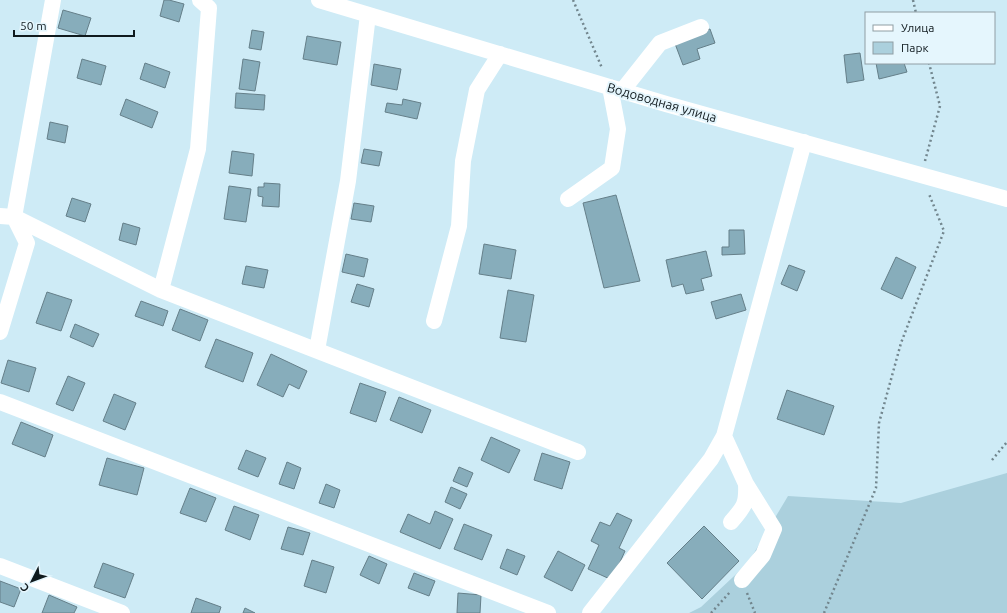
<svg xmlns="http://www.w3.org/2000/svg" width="1007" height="613" viewBox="0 0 1007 613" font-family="Ubuntu,sans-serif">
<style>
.green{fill:#abd0dd}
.building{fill:#87adbb;stroke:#657f89}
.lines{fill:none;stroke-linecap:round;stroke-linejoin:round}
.path{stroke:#72868e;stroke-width:2.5;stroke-dasharray:2 3;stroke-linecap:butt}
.minor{stroke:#fff;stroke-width:16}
.labels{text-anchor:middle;stroke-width:4;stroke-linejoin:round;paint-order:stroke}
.street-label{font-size:13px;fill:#101a1e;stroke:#e5f6fd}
</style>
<rect width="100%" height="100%" fill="#ceebf6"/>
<path class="green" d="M1007 473V613H689L701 607 748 563 788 496 901 503Z"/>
<path class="building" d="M164 0H169L184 4 179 22 160 16Z
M63 10 91 18 85 36 58 28Z
M710 29 715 43 697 49 700 59 683 65 674 41Z
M252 30 264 32 261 50 249 48Z
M307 36 341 42 337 65 303 59Z
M860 53 864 80 847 83 844 55Z
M82 59 106 66 101 85 77 78Z
M243 59 260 62 255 91 239 89Z
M145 63 170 72 165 88 140 79Z
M876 63H904L907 72 879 79Z
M374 64 401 69 397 90 371 85Z
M236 93 265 95 264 110 235 108Z
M126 99 158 112 152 128 120 115Z
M403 99 421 103 417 119 385 112 387 103 402 105Z
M50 122 68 126 65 143 47 139Z
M364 149 382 152 379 166 361 163Z
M232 151 254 154 252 176 229 173Z
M264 183 280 184 279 207 262 206 263 197 258 196V187H264Z
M229 186 251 189 246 222 224 219Z
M616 195 640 281 604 288 583 203Z
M72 198 91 204 85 222 66 216Z
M354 203 374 206 371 222 351 219Z
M123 223 140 228 136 245 119 240Z
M729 230H744L745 254 722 255V247H729Z
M484 244 516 250 511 279 479 274Z
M706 251 712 276 701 279 704 290 686 294 683 284 672 287 666 260Z
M346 254 368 259 364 277 342 272Z
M896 257 916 267 902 299 881 289Z
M789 265 805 271 797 291 781 284Z
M246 266 268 270 264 288 242 284Z
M357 284 374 289 369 307 351 302Z
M508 290 534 295 526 342 500 338Z
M47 292 72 300 61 331 36 323Z
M741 294 746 310 716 319 711 302Z
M141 301 168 311 163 326 135 316Z
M180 309 208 320 200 341 172 330Z
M75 324 99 334 93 347 70 337Z
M216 339 253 353 243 382 205 367Z
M271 354 307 371 299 389 289 384 283 397 257 385Z
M8 360 36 368 29 392 1 383Z
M68 376 85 383 73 411 56 404Z
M360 383 386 392 376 422 350 413Z
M787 390 834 406 824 435 777 419Z
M114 394 136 403 125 430 103 421Z
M399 397 431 410 422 433 390 420Z
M21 422 53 435 45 457 12 444Z
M491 437 520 450 509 473 481 460Z
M246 450 266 458 258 477 238 469Z
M542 453 570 462 562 489 534 480Z
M107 458 144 468 137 495 99 485Z
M287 462 301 468 294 489 279 484Z
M459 467 473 473 467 487 453 481Z
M326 484 340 490 334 508 319 503Z
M451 487 467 494 460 509 445 502Z
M190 488 216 498 206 522 180 513Z
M234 506 259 515 250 540 225 530Z
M435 511 453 519 440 549 400 532 408 514 430 524Z
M617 513 632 520 619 548 625 551 612 580 588 569 599 545 591 541 600 522 610 526Z
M464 524 492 535 482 560 454 549Z
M704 526 739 561 702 599 667 563Z
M288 527 310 533 303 555 281 549Z
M507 549 525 556 517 575 500 568Z
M558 551 585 565 572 591 544 577Z
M369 556 387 564 379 584 360 575Z
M312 560 334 567 326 593 304 586Z
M103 563 134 574 125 598 94 587Z
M414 573 435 581 429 596 408 588Z
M0 581 21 589 14 607 0 602Z
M458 593 481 595 480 613H457Z
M49 595 77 607 74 613H42Z
M196 598 221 607 219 613H191Z
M245 608 255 613H243Z"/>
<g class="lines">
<path class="path" d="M573 0 602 68
M913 0 916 13
M925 161 940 106 929 63
M992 460 1007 442
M747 593 755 613
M711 613 731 591
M824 613 876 488 879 423 901 343 944 231 929 194"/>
<path class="minor" d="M319 0 666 104 1007 199
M622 91 660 43 701 27
M568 199 612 168 618 129 610 87
M0 216 14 217 161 290 578 452
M161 290 198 149 209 8 200 0
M434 321 459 226 463 161 477 90 500 54
M0 332 27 243 14 217 53 0
M317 350 348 181 368 15
M0 402 548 613
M724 436 746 484 774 529 763 555 742 580
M731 522C744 507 747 504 746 484
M0 566 122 613
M590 613 711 459 724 436 804 142"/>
</g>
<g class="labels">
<g class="street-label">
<text transform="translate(662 102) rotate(16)" y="5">Водоводная улица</text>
</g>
</g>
<rect x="865" y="12" width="130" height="52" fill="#e5f6fd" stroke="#909ea4"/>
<rect x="873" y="25" width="20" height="6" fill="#ffffff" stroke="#909ea4"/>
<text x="901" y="32" font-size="12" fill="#101a1e">Улица</text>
<rect x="873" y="42" width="20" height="12" fill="#abd0dd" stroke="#909ea4"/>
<text x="901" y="52" font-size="12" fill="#101a1e">Парк</text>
<g transform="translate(32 581) rotate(228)" stroke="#e5f6fd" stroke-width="3" paint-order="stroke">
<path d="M0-3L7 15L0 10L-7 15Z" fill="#101a1e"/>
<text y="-6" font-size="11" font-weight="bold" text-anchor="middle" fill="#101a1e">С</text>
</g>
<path d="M14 30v6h120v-6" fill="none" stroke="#101a1e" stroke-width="2"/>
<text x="20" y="30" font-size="12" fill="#101a1e" stroke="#e5f6fd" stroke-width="3" paint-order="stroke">50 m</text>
</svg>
